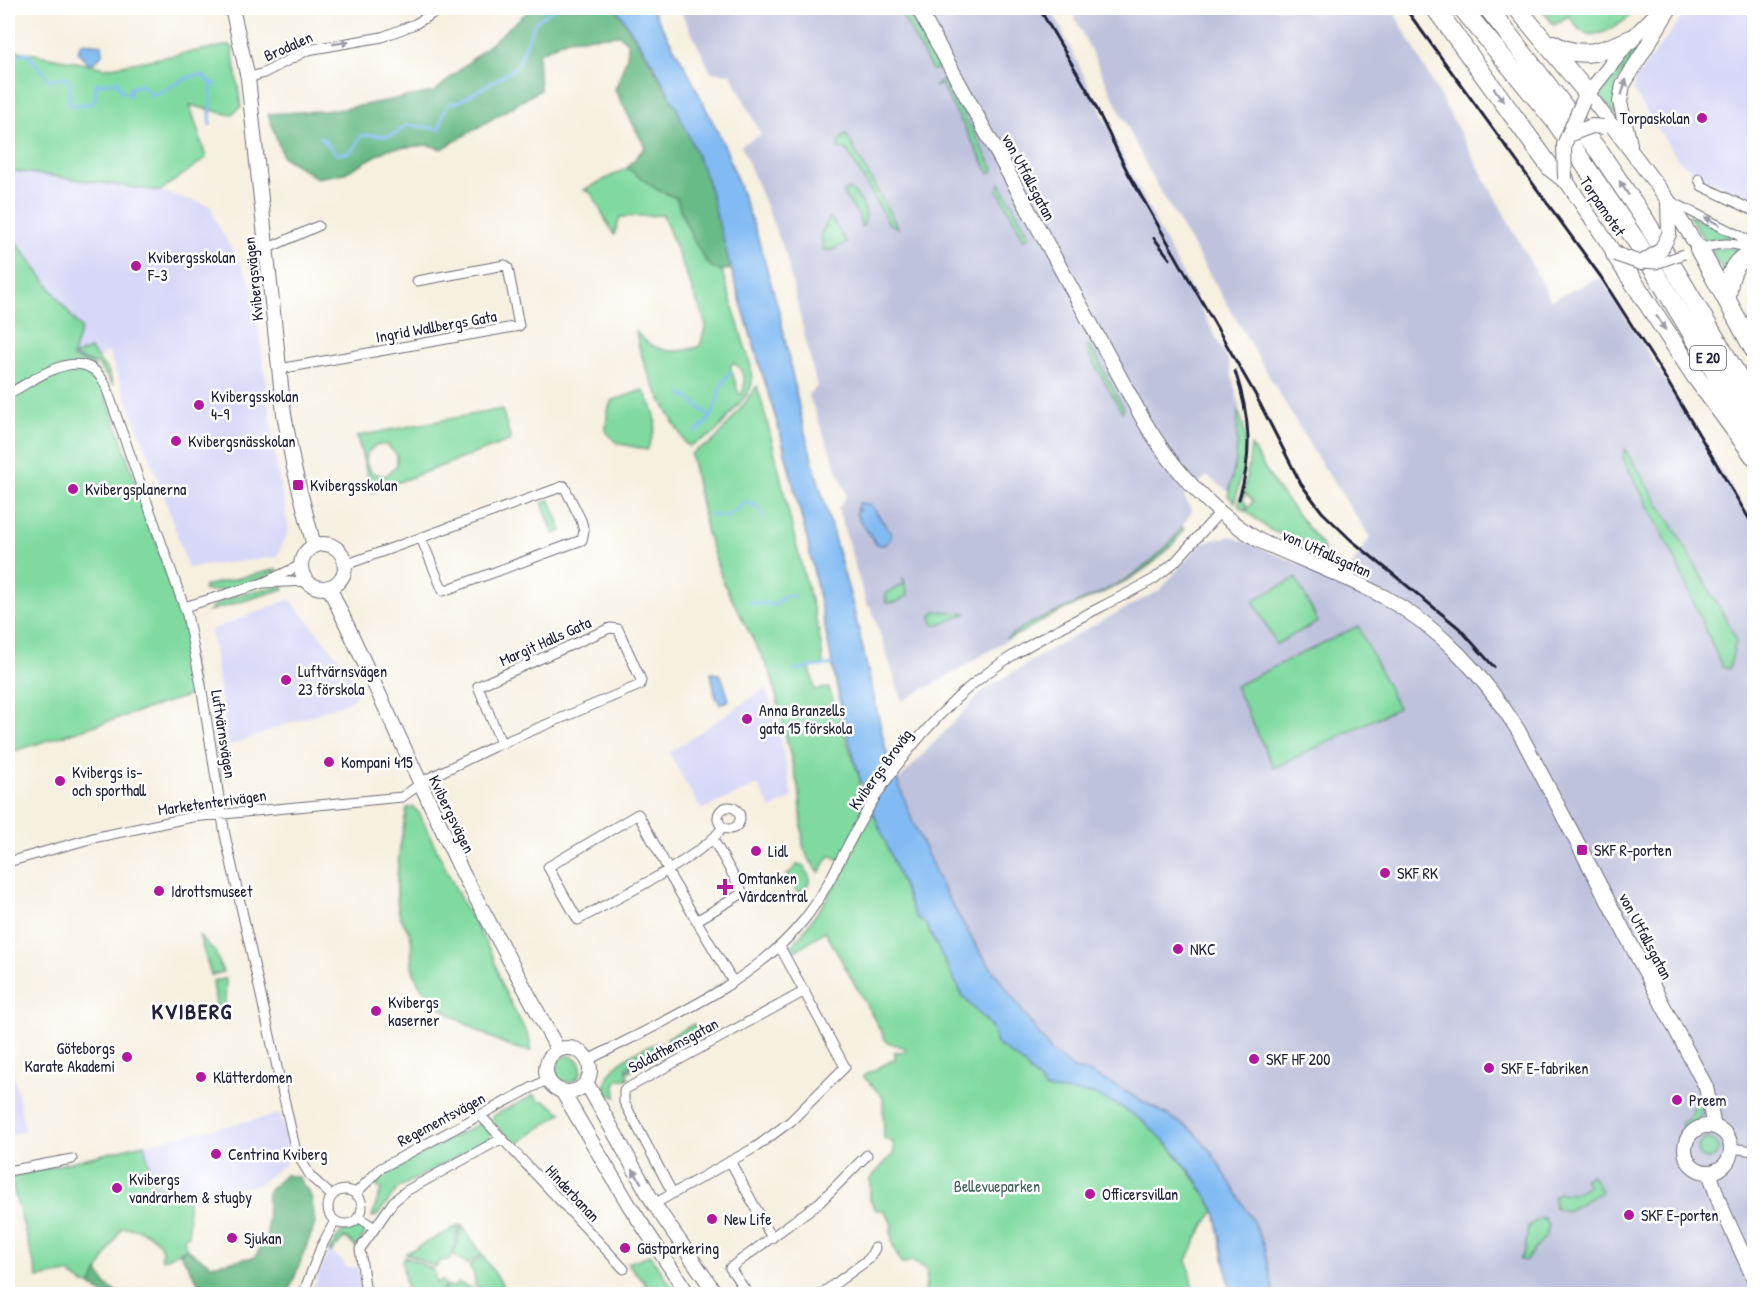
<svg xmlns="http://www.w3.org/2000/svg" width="1762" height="1302" viewBox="0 0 1762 1302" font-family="'Patrick Hand',sans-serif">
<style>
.built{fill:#d7d7f8}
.industrial{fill:#bfc2dd}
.green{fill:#80daa0;stroke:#517e6e;stroke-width:1.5;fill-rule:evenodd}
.forest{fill:#68ba86;stroke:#456e60;stroke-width:1.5}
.water{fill:#82bbf3;stroke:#526e97;stroke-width:1.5}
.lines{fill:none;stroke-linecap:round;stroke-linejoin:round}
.stream{stroke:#82bbf3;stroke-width:3}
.street-casing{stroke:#6c6a75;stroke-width:11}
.secondary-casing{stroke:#6c6a75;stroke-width:16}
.highway-casing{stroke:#6c6a75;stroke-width:20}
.street{stroke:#fff;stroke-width:9}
.secondary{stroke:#fff;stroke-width:14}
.highway{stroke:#fff;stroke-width:18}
.rail{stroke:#22223b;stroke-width:3}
.street-bridge-casing{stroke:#6c6a75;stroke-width:11;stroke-linecap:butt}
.secondary-bridge-casing{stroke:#6c6a75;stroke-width:16;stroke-linecap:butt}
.street-bridge{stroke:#fff;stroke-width:9}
.secondary-bridge{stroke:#fff;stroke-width:14}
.oneway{fill:#9c9ca7}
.poi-dot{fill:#b5179e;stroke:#fff;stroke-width:2}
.labels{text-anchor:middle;stroke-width:5;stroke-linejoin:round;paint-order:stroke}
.shield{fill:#fff;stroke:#646476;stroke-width:1.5}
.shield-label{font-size:15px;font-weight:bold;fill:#22223b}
.street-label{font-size:16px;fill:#22223b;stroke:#fff}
.poi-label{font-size:16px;fill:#22223b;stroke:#fff;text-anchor:start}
.park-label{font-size:16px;fill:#43625e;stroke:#fff}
.district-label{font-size:22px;font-weight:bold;letter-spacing:1.5px;fill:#22223b;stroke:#fff}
</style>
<rect width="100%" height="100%" fill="#fff"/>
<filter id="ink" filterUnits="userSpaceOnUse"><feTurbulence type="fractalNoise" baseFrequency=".0167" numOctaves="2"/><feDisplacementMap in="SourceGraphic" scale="12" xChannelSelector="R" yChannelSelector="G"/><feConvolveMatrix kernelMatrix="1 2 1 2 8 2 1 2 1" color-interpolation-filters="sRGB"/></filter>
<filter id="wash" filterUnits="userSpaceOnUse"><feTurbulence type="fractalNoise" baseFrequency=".008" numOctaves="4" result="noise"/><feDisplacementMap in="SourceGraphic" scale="24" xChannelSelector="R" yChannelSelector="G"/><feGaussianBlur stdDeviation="1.35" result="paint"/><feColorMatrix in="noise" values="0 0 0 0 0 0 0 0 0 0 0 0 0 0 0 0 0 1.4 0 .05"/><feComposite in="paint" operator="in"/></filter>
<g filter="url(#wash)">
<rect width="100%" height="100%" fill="#f6f0e0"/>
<path class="built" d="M1689 8H1754V200L1700 177 1677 158 1633 91 1636 78Z
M8 170 160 191 211 206 215 220 254 288 277 469 289 530 277 557 188 568 160 484 108 351 92 364 72 358 81 329 8 231Z
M290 599 349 671 358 690 353 700 228 746 211 630Z
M766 688 783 751 792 798 771 809 758 785 701 810 669 753Z
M8 1044 25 1131 8 1135Z
M280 1114 287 1144 286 1163 259 1184 188 1201 154 1184 144 1144Z
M329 1250 344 1262 345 1268 358 1267 362 1290 356 1291 357 1294H311Z"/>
<path class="industrial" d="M679 8H1051L1160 232 1228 360 1239 405V461L1231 493 1207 476 1184 496 1192 512 1168 547 1149 564 1105 590 1040 619 957 671 902 701 871 607 867 606 838 509 847 495 808 394 817 387 785 253 741 145 761 135 731 74 711 72Z
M1070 8H1392L1551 300 1601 277 1754 524V1294H1274L1264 1246 1251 1217 1212 1153 1193 1131 1169 1116 1114 1085 1088 1072 1074 1069 1051 1051 980 952 944 891 897 782 984 690 1064 641 1160 590 1201 543 1230 536 1342 581 1370 537 1313 451 1150 173Z"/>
<path class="green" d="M898 8H905L938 67 935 70H932Z
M1541 8H1637C1628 20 1597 43 1581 31 1576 27 1573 20 1568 16L1554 25Z
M1663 12 1664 14 1620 76 1616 87V115L1597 93Z
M224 46H232L241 107 231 115 190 105 206 158 160 191 8 170V49L106 68Z
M944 79 993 168 992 172 989 173 941 84 934 87Z
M846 134 898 228 889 224 847 150 838 148 839 141Z
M627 168 658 190 677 198C682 219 701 263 722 271L751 367 752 384 747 394 714 434 689 446 685 443C666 407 642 373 636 332 654 353 675 355 700 346L706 325 663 215 620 217 614 235 591 193 584 190ZM734 363C743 369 747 383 742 394H739L730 366Z
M1000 183 1030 236 1024 239 998 190Z
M849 189C861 197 871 214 862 227L858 215 843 193Z
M1688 215 1735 237 1705 241Z
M830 217 847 243 830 251 823 249 821 234Z
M8 231 81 329 72 358 92 364 102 382 185 628 197 693 8 753Z
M1718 247 1744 249 1724 273 1710 250Z
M1090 345 1124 409 1122 412 1090 356 1087 347Z
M90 349 108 371 113 385 98 365 73 356Z
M757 386C774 442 784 495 798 552 807 590 821 626 823 665L810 668 815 690 829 688 860 779 858 795 876 818 915 916 925 923 964 998 991 1026 997 1044 1023 1063 1046 1089C1061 1091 1077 1091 1092 1094 1144 1104 1189 1168 1215 1210L1199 1234 1187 1260 1194 1294H925L927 1269 911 1261 902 1264C894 1251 889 1239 892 1224L884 1210H876L870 1200V1179L894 1153 893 1142 884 1139 883 1097 863 1076 895 1059V1052H905L906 1048 887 1042 825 931 795 951 792 947 824 903 847 863 830 855 819 873 808 858 803 845 800 795 771 674 723 582 707 533 691 455C696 447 704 448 711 443 721 436 749 397 757 386Z
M643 390C658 417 660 421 647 450L617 443 606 432 607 415 611 401Z
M502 409 511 440 372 492 357 436ZM376 445H387L397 455V465L386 476 372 473 366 463 367 453Z
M1238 411C1253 438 1241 474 1235 502L1228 496 1236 460Z
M1251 446 1277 488 1324 548V552L1270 530 1246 511 1253 501 1246 493 1243 499 1247 506 1244 510 1238 505 1246 482Z
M1625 449 1677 533 1734 634 1736 642 1729 669 1722 667 1670 548 1623 458Z
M550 500 562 531 554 534 542 503Z
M1182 527 1184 529C1153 577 1099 593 1051 616 1036 622 1021 636 1006 639 1025 623 1052 614 1075 604 1117 587 1157 565 1182 527Z
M277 569 278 571C262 579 219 595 203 590L205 586Z
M903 577 908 595 897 602 886 603V593L904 584Z
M1296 578 1318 622 1276 644 1253 600Z
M283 586 284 589 209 611C219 596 266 588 283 586Z
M935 611 967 613 940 625H933L931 616Z
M1358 626 1398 708 1274 768 1235 686Z
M218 737 224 797 215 742Z
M413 807 419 813 462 902 493 956 502 986 529 1038 532 1051C514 1050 493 1039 477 1030 453 1017 420 999 413 969 410 959 413 947 411 937 408 927 399 919 398 908 394 877 401 839 407 808Z
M798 864 804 866 810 879 808 885 798 894 787 875Z
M199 935 215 952 223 972 211 975Z
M226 979 225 1002 218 1022 213 981Z
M694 1024 699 1034 629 1071 630 1067 666 1045 667 1038Z
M662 1042 627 1067 628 1079H619L615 1084 616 1097 606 1093C600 1066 642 1047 662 1042Z
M555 1069a13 13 0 1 1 26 0a13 13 0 1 1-26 0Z
M1699 1094C1705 1108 1700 1125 1685 1130L1681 1124 1690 1117Z
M534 1095 539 1101H545L562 1113 515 1145 493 1123V1116Z
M481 1123 490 1133V1139L398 1188 377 1216 372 1217 381 1189 375 1185 385 1172Z
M1698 1149a10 10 0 1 1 20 0a10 10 0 1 1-20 0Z
M144 1144 154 1184 188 1201 189 1235 184 1237 186 1249 162 1260C161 1257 162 1254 162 1251 160 1234 134 1227 121 1228L91 1285 84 1284 68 1273 38 1278 10 1177Z
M1592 1175 1601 1192 1567 1211 1555 1208 1554 1196 1561 1192 1563 1195 1570 1192 1572 1194 1588 1186 1584 1179Z
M1543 1217 1549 1226 1545 1237 1525 1261 1520 1260 1525 1251 1528 1226Z
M357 1224 364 1229 365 1234 356 1247 345 1237 331 1252 329 1250 340 1234Z
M460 1225 451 1259 441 1261 435 1267 406 1253Z
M462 1226 482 1254 467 1264 454 1255Z
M650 1255 677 1294H646L641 1289 646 1284 627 1263Z
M405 1256 434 1270 436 1283 442 1280 446 1285 440 1294H407L402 1261Z
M483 1256 509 1294H492L475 1286 474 1274 469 1266Z
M458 1283 484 1294H441L447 1286 454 1287Z"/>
<path class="forest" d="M532 8H616C650 62 687 117 707 179 717 208 723 239 731 269 724 270 718 272 712 267 700 259 680 212 677 198L658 190 627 168 645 147 615 90 627 57 628 43 619 35 567 39 538 54 540 90 442 149 428 145 388 149 345 173 317 178 283 157 268 114 337 110 434 92Z
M285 1175 298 1177 311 1196 315 1224 288 1294H196L200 1285 180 1253 186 1249 211 1265 255 1257 267 1238 268 1191Z
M98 1271 106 1285 119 1294H102L91 1285Z"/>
<path class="water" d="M616 8H651L687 70 725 147 757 235 779 311 803 426 853 606 886 750 913 822 944 891 980 952 1051 1051 1074 1069 1088 1072 1114 1085 1169 1116 1193 1131 1212 1153 1251 1217 1264 1246 1274 1294H1231L1215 1210 1194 1176 1170 1146 1143 1121 1118 1105 1093 1094 1046 1089 1023 1063 997 1044 991 1026 964 998 925 923 915 916 860 779 843 717 808 543 781 436 731 269 707 179 678 111 655 67Z
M81 43 102 45 103 53 94 63H88L78 52Z
M859 503 870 504 891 533 890 540 884 545 876 544C870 534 861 524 856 513L860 510H856Z
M711 672 721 675 729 700 720 704 715 695Z"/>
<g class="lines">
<path class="stream" d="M8 60 26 52 50 80 65 77 70 82 69 100 71 105 91 104 95 99 96 84 118 82 120 90 130 95V88L142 85 151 95C170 92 182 74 203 75L209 82 216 85
M210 125 211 83
M321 137 336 154C357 152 351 151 361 136 382 131 387 145 406 125L440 129 443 113 450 103 459 102 517 67 535 22 555 8
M682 395C694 399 700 410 711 417
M695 432C728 410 708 391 732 372
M710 515 727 517 745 502 756 506 764 516
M750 602 776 605 784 596H794
M794 670 834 664"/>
</g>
</g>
<g filter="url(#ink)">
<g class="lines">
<defs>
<path id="street" d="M248 78 264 73 308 50 382 37 415 24 442 8
M1699 179 1702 186 1754 211
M1668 200 1754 243
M266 249 318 226
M1696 250C1718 243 1733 241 1754 250
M279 369 519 326 508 268 505 265 417 281
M8 394C37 379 83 341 105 384L187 615 201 685 225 835 296 1152 311 1177 332 1196
M345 565 564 486 581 520 584 531 582 540 443 591 421 538
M263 583 308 581
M184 607 263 583 301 565
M718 818a11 11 0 1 1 22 0a11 11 0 1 1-22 0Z
M722 828C703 857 613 900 578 920L548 867 638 814 668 869 670 876 733 982
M8 862 93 838 192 817 402 797 429 778 493 747 640 685 641 680 618 629 610 628 478 686 501 743
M696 921 743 893 714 841
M588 1060C658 1024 754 983 803 921 827 891 841 856 860 823 885 778 919 734 957 698 1012 646 1088 616 1154 579L1175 562 1221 511
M480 1115 624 1269
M1731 1148 1754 1151
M730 1161 772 1238
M8 1171 72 1159
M328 1207a17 17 0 1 1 34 0a17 17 0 1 1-34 0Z
M672 1192 624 1102V1090L805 991
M355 1194 381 1168 548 1079
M654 1204 756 1147 791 1121 845 1067 780 947
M358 1217 375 1228 360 1249 366 1294
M375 1228 393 1202 406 1191 501 1139
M303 1294 321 1247 335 1221
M748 1294 730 1268 820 1202 867 1155
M821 1294 869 1259 875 1248"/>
<path id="secondary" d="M232 8 248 78 284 414 294 468 314 546
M918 8 1144 421C1173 470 1211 511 1260 541 1302 560 1346 576 1386 598 1443 630 1483 675 1518 730L1706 1087 1714 1127
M1588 94 1668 200 1699 249
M1584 99 1631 39 1662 8
M1630 144 1620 102 1623 85 1670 8
M1565 179 1615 254
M1668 202 1669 234
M301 566a22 22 0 1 1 44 0a22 22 0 1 1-44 0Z
M329 587 462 872 558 1050
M546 1070a22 22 0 1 1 44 0a22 22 0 1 1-44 0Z
M586 1082 654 1204 716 1294
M562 1091 629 1205 688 1294
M1685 1149a23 23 0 1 1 46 0a23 23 0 1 1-46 0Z
M1709 1172 1720 1204 1754 1279"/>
<path id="highway" d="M1435 8 1551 168 1565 179
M1462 8 1555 121 1635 239 1754 437
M1488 8 1600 153 1647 223 1754 403
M1517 8 1588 94
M1553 44C1581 60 1603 52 1631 39
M1699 249 1754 350
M1615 254 1696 377 1754 456
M1727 297C1729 279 1732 257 1754 256"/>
</defs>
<use href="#street" class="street-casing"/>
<use href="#secondary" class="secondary-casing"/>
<use href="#highway" class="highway-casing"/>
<use href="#street" class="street"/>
<use href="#secondary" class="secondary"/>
<use href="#highway" class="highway"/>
<path class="rail" d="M1039 8 1089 93 1128 173 1255 394 1301 484 1322 512 1351 540 1459 628 1494 667
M1405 8 1601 277 1666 379 1754 527
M1154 238 1170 259
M1235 371C1250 416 1253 454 1239 499"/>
<defs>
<path id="street-bridge" d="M1641 263 1656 264 1684 254"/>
<path id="secondary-bridge" d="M1568 135 1592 126 1603 127
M1565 179 1564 145 1583 101
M1615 254 1641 263 1661 250 1669 234"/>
</defs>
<use href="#street-bridge" class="street-bridge-casing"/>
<use href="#secondary-bridge" class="secondary-bridge-casing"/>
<use href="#street-bridge" class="street-bridge"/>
<use href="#secondary-bridge" class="secondary-bridge"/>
</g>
<defs><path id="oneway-solid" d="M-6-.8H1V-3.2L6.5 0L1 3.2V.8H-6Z" transform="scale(1.5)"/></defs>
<g class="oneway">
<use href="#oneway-solid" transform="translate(341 43) rotate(-8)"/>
<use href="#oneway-solid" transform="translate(1624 87) rotate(-73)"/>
<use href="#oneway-solid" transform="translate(1499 95) rotate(53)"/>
<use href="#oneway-solid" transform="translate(1624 188) rotate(-123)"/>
<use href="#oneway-solid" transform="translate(1712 221) rotate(-152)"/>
<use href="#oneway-solid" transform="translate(1661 323) rotate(57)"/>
<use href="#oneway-solid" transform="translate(637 1176) rotate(-121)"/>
</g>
</g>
<g class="poi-dot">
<circle cx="1702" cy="118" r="6"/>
<circle cx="136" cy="266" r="6"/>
<circle cx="199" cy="405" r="6"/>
<circle cx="176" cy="441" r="6"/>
<rect x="292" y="479" width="12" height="12" rx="3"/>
<circle cx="73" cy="489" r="6"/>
<circle cx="286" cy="680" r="6"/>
<circle cx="747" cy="719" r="6"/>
<circle cx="329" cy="762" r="6"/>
<circle cx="60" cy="781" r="6"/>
<rect x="1576" y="844" width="12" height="12" rx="3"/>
<circle cx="756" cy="851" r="6"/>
<circle cx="1385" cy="873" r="6"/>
<path d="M722 878h6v6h6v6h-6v6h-6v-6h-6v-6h6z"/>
<circle cx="159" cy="891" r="6"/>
<circle cx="1178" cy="949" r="6"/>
<circle cx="376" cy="1011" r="6"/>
<circle cx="127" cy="1057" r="6"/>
<circle cx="1254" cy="1059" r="6"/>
<circle cx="1489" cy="1068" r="6"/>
<circle cx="201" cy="1077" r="6"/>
<circle cx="1677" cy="1100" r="6"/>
<circle cx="216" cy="1154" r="6"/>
<circle cx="117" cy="1188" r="6"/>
<circle cx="1090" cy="1194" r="6"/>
<circle cx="1629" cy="1215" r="6"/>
<circle cx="712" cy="1219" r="6"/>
<circle cx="232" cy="1238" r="6"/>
<circle cx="625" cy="1248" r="6"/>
</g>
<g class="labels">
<rect class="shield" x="1690" y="346" width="36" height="24" rx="4.5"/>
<g class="shield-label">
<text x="1708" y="363">E 20</text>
</g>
<g class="street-label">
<text transform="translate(288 46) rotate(-24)" y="6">Brodalen</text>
<text transform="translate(1029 177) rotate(62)" y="6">von Utfallsgatan</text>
<text transform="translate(1603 206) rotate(56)" y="6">Torpamotet</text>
<text transform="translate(253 279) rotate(-96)" y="6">Kvibergsvägen</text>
<text transform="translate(436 326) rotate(-10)" y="6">Ingrid Wallbergs Gata</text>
<text transform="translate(1327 553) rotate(24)" y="6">von Utfallsgatan</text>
<text transform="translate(545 641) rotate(-24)" y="6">Margit Halls Gata</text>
<text transform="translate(224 734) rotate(81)" y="6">Luftvärnsvägen</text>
<text transform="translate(880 769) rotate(-54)" y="6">Kvibergs Broväg</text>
<text transform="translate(212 802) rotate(-8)" y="6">Marketenterivägen</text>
<text transform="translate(452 814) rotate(64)" y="6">Kvibergsvägen</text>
<text transform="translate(1646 936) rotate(62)" y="6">von Utfallsgatan</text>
<text transform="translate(673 1045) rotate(-28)" y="6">Soldathemsgatan</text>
<text transform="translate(441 1119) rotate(-28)" y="6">Regementsvägen</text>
<text transform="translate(573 1193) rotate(47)" y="6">Hinderbanan</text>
</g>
<g class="poi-label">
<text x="1690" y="124" text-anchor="end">Torpaskolan</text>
<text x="148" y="263">Kvibergsskolan<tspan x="148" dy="18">F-3</tspan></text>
<text x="211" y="402">Kvibergsskolan<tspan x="211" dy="18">4-9</tspan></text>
<text x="188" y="447">Kvibergsnässkolan</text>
<text x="310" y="491">Kvibergsskolan</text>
<text x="85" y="495">Kvibergsplanerna</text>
<text x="298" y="677">Luftvärnsvägen<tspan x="298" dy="18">23 förskola</tspan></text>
<text x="759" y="716">Anna Branzells<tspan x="759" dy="18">gata 15 förskola</tspan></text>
<text x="341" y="768">Kompani 415</text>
<text x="72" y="778">Kvibergs is-<tspan x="72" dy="18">och sporthall</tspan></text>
<text x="1594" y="856">SKF R-porten</text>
<text x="768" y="857">Lidl</text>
<text x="1397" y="879">SKF RK</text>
<text x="738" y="884">Omtanken<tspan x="738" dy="18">Vårdcentral</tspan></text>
<text x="171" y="897">Idrottsmuseet</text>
<text x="1190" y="955">NKC</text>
<text x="388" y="1008">Kvibergs<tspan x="388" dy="18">kaserner</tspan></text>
<text x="115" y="1054" text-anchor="end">Göteborgs<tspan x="115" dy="18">Karate Akademi</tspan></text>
<text x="1266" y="1065">SKF HF 200</text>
<text x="1501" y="1074">SKF E-fabriken</text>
<text x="213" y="1083">Klätterdomen</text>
<text x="1689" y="1106">Preem</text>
<text x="228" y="1160">Centrina Kviberg</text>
<text x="129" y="1185">Kvibergs<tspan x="129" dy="18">vandrarhem &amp; stugby</tspan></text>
<text x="1102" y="1200">Officersvillan</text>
<text x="1641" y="1221">SKF E-porten</text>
<text x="724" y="1225">New Life</text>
<text x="244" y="1244">Sjukan</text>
<text x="637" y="1254">Gästparkering</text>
</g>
<g class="park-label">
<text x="997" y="1192">Bellevueparken</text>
</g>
<g class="district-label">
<text x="192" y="1019">KVIBERG</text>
</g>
</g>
<rect width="1762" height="1302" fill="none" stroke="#fff" stroke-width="30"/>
</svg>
